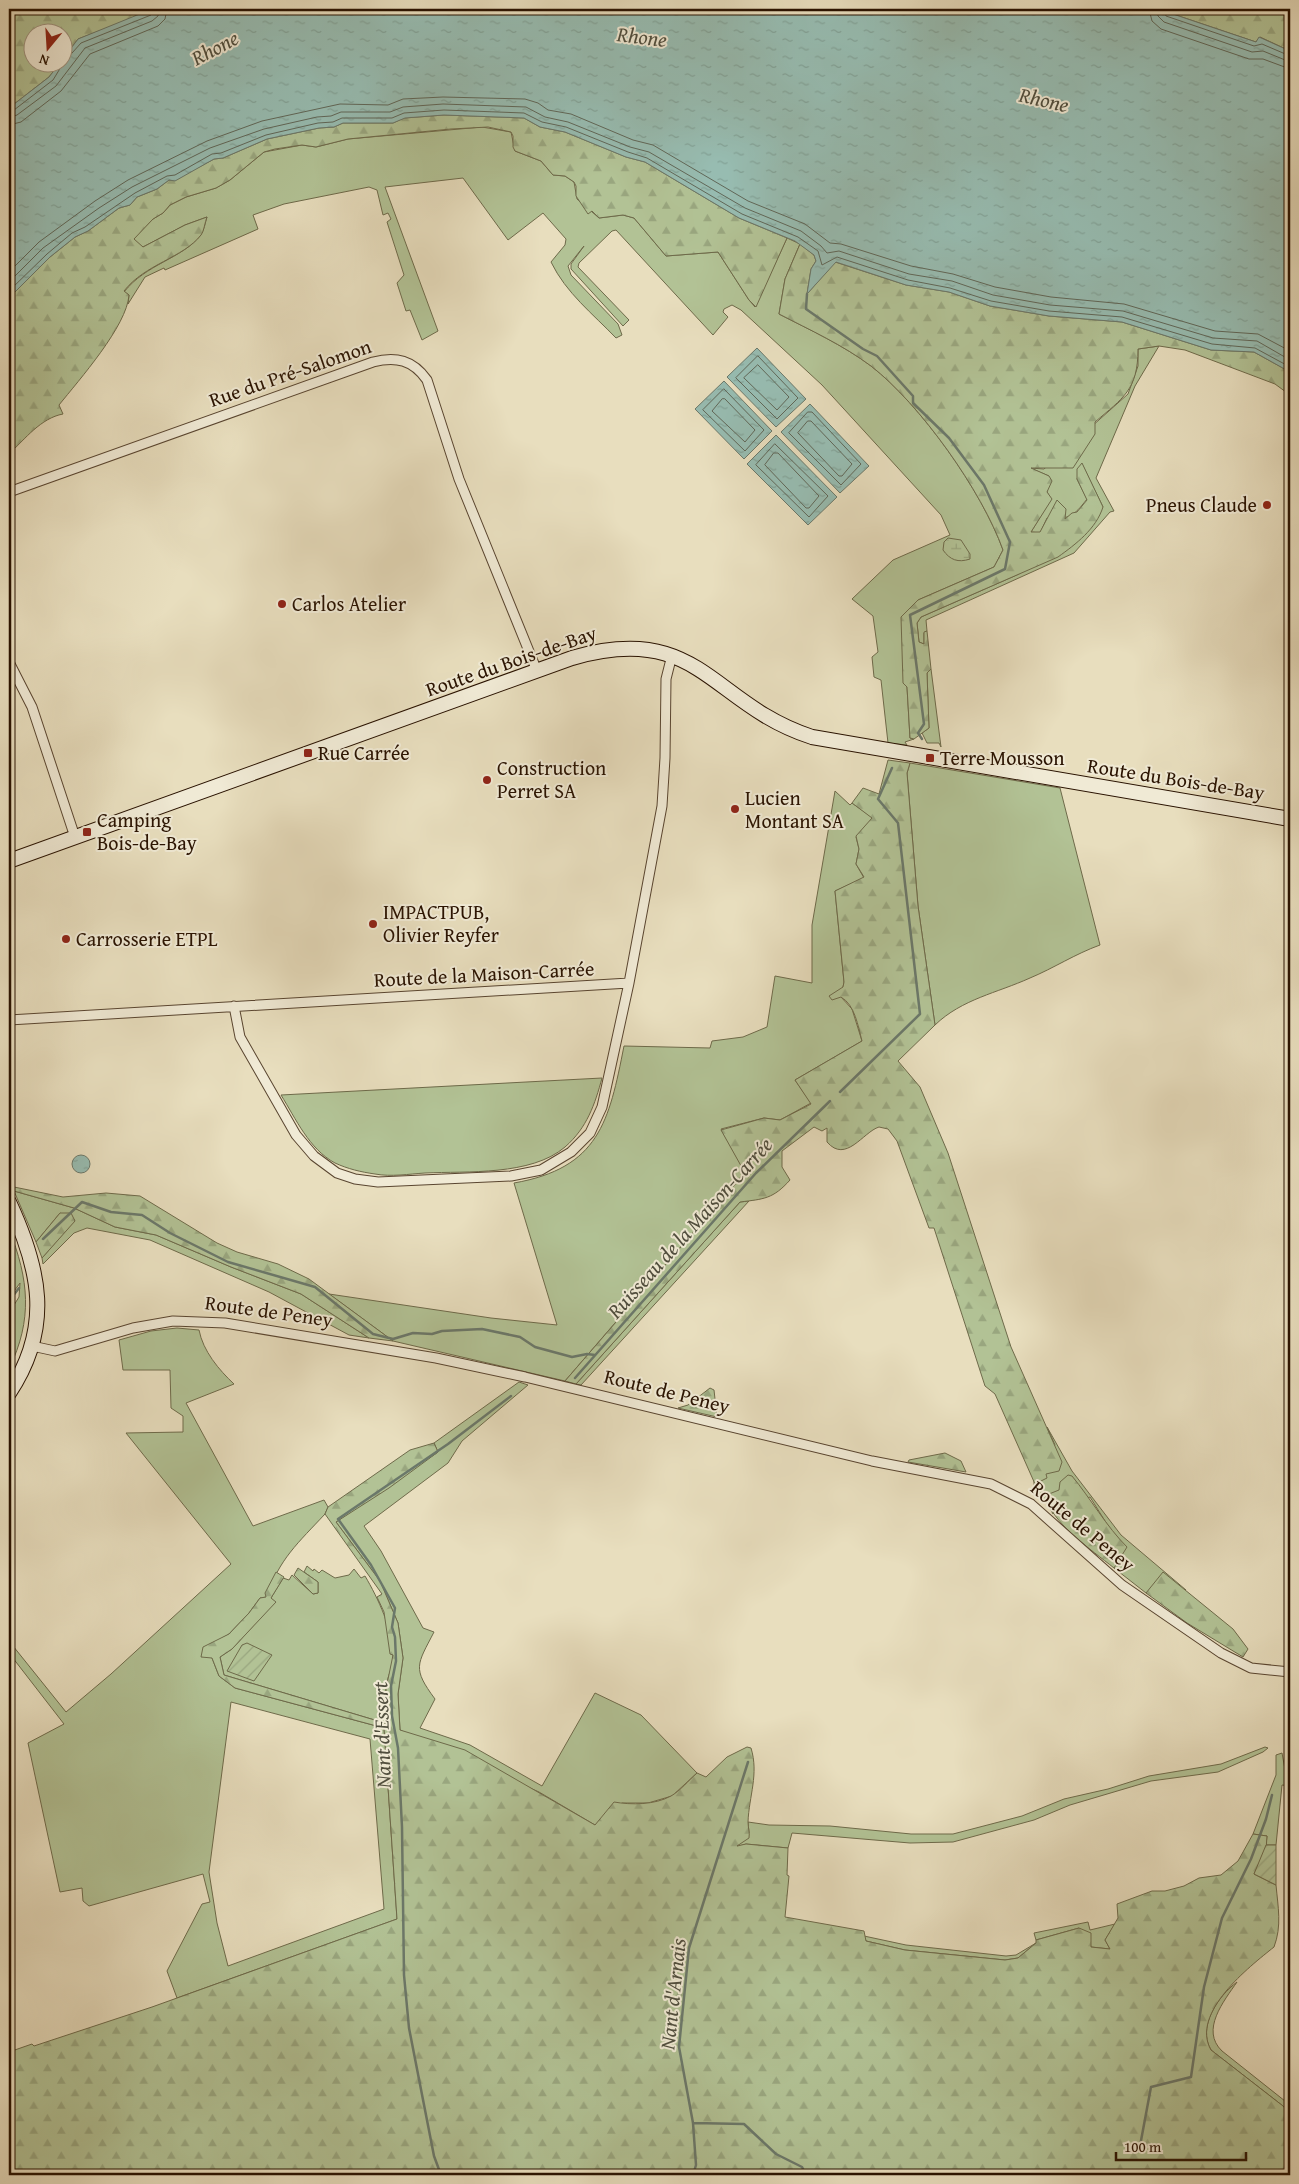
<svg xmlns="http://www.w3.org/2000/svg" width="1299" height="2184" viewBox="0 0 1299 2184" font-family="'Gentium Book Plus',serif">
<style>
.grass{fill:#b2c295;stroke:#6e6a4a;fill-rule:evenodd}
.forest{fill:url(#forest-firs);stroke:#6e6a4a}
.wetland{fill:url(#wetland-marsh);stroke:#6e6a4a}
.garden{fill:url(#garden-furrows);stroke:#6e6a4a}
.water{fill:url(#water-ripples);stroke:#6b786a}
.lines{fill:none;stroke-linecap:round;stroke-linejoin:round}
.shore{stroke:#606758;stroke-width:1}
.stream{stroke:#6b786a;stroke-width:2.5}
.minor-casing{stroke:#594530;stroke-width:11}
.secondary-casing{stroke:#291200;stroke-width:16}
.minor{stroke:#f0ead5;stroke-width:9}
.secondary{stroke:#f0ead5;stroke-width:14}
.poi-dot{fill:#8f2418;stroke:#f0ead5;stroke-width:2}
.labels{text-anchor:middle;stroke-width:4;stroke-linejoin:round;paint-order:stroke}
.street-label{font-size:20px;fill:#291200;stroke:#f0ead5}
.poi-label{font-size:20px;fill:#291200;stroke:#f0ead5;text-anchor:start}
.water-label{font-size:21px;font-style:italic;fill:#504e3e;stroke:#f0ead5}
</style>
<defs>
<pattern id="forest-firs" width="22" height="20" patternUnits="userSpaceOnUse" patternTransform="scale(1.25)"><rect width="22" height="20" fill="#b2c295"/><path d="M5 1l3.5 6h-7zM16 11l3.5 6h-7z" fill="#99a67f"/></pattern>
<pattern id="wetland-marsh" width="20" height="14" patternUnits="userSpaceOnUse" patternTransform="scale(1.25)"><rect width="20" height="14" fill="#b2c295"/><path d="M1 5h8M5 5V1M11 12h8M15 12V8" fill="none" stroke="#99a67f"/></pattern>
<pattern id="garden-furrows" width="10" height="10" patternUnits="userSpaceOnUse" patternTransform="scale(1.25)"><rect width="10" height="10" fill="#b2c295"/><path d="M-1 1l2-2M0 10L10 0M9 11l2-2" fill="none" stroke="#99a67f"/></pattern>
<pattern id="water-ripples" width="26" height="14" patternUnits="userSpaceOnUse" patternTransform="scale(1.25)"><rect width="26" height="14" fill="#97bcb1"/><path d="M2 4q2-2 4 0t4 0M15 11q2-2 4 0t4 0" fill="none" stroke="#82a196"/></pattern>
</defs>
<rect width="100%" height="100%" fill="#e8debe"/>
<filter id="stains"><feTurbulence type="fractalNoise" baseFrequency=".004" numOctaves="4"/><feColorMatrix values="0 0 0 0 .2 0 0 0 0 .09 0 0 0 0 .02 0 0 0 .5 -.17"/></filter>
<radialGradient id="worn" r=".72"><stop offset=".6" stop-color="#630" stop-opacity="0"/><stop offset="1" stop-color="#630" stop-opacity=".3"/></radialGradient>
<path class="grass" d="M482 127 511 132 515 151 541 161 553 175 565 176 574 182 577 199 599 218 623 215 634 218 666 256 718 252 749 300 755 307 787 238 800 244 785 279 779 314C810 330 843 345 871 366 920 404 982 491 1003 550L994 567 918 600 907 687 910 738 914 739 905 742 907 745 888 743 881 680 874 677 872 657 878 652 873 616 852 599 893 560 950 535 941 515 822 385 741 310 732 305 724 309 723 312 728 317 713 335 616 230 612 231 579 263 578 267 629 320 623 326 571 269V264L584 246 568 266 571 275 618 324 622 335 616 338C593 314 566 293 551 262L565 245 566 239 543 213 508 240 463 178 385 187 438 331 422 340 410 310 406 311 397 283 404 275 387 222 391 219 388 213 383 215 377 190 369 187 284 204 253 215 258 229 165 270 164 268 145 277 128 304 129 295 124 292C146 264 181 259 200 236 204 231 205 223 207 217L185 225 143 247 117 240 133 239 153 219 163 213 170 205 186 197 216 188 230 180 264 152 302 145 316 147 348 139Z
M1159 346 1135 386 1096 478 1114 511 1110 512 1074 553 926 620 927 631 924 633V644L919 642 917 623 921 617 1019 574 1103 507 1082 464 1077 479 1087 499C1073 517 1070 519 1047 518L1040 533 1031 532 1051 499 1047 492 1049 476 1030 468 1044 469 1128 394 1138 366V349Z
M931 669 941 747 939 743H927L922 733 929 728 927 673Z
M910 763 1060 788 1100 945C1075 954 1054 968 1030 978 997 993 962 999 935 1025L918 906 907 773Z
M835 791 850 805 852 803 873 818 856 837 859 849 856 864 864 878 835 891 844 982 841 997 852 1009 862 1041 795 1080 811 1103 780 1120 764 1118 721 1129 745 1172 565 1381 393 1341 329 1294 491 1318 557 1325 514 1183C599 1168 609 1122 624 1046L710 1048 712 1041 743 1037 767 1027 775 976 812 983V925Z
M602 1078C595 1104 587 1128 565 1147 531 1176 467 1171 425 1173 409 1174 391 1177 375 1174 361 1172 348 1169 335 1163 309 1149 296 1119 281 1095Z
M14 1191 74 1208 115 1227 156 1235 231 1267 301 1294 369 1338 349 1335 269 1292 150 1240 87 1228 74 1233 43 1264 42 1258 75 1220 60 1213 36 1242Z
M749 1201 581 1385 576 1384 740 1202Z
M9 1229C29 1280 33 1319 9 1369V1313L19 1297 20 1283 9 1298Z
M177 1328 199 1330C203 1351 219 1370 234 1384L186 1403 253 1526 324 1500 328 1507 325 1514C299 1542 278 1560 267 1597L260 1598 249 1613 229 1634 219 1640 212 1658 219 1676 235 1688 384 1728 397 1919 177 1998 167 1971 202 1904 210 1902 203 1874 89 1906 83 1901 82 1888 60 1892 28 1743 64 1724 9 1653V1641L66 1712 111 1674 231 1564 126 1433 183 1432V1416L171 1408 170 1370H123L119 1340 151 1331ZM231 1702 370 1739 384 1909 228 1966 217 1923 209 1872Z
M519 1382 528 1385 462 1441 448 1463 364 1526 381 1551 423 1628 434 1632C417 1665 412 1668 435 1699L420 1728 470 1745 542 1786 595 1693 641 1715 697 1773 672 1796 648 1803H622L595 1825 539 1792 400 1730 398 1694 403 1658 398 1623 380 1581 336 1522 438 1452 434 1443Z
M1047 1427 1072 1471 1121 1535 1186 1590 1146 1593 1114 1568 1121 1541 1110 1529 1090 1497 1058 1509 1053 1514 1046 1501 1034 1494V1478L1027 1461 1045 1459 1055 1445Z
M307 1566 313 1571 314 1569 319 1573 322 1570 335 1578 349 1575 354 1569 361 1578 365 1576C378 1598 393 1630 393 1656 394 1664 390 1671 388 1678 384 1693 385 1709 388 1724L224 1675 220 1657 232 1649 275 1602 271 1598 283 1578 289 1580 292 1575 313 1594 318 1593V1582L304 1572Z
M1265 1747 1268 1748 1263 1752 1218 1772 1151 1781 1070 1805 1034 1820 953 1842 910 1843 792 1833 788 1848 746 1844 736 1847 749 1833 748 1822 769 1825 830 1826 911 1834H953L1022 1816 1064 1799 1108 1789 1149 1776 1221 1764Z
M1282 1753 1286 1775H1290V1786L1282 1785 1276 1845H1266L1267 1836 1253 1834 1276 1775V1755Z
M1088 1922 1090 1930 1115 1924 1105 1940 1110 1949 1091 1947 1090 1943 1079 1928 1036 1940 1034 1933Z
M864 1936 906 1945 1006 1956 1016 1955 1036 1943 1018 1958 1005 1960 905 1950 866 1941Z
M1237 1982C1224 2001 1200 2030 1222 2051L1290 2105V2114L1283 2106 1211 2050C1197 2027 1218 1996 1237 1982Z"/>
<path class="forest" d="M9 9H139L134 18 78 39 63 59 62 32H32V62L60 63 49 77 9 108Z
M1158 9H1290V51L1260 37 1256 42Z
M444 115 524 118 540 127 565 132 626 157 645 162 739 218 787 238 756 307 749 300 718 252 666 256 634 218 623 215 599 218 592 211 588 214 576 196V186L574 182 565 176 553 175 541 161 515 151 513 147V136L511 132 488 127 451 129 348 139 316 147 302 145 275 149 264 152 230 180 216 188 186 197 170 205 163 213 153 219 134 239 143 247 185 225 207 217C205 222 204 231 201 235 183 258 145 264 124 291L129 295C127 326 79 380 59 405L63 414C41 418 25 439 9 454V298L50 257 75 237 88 231 119 208 130 205 137 197 157 189 169 180H175L214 159 223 158 267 139 319 128 334 127 343 123H393L404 118Z
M800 244 814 255 816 261 811 269 807 294 835 262 906 285 949 292 990 306 1049 316 1122 322 1211 350 1254 352 1290 372V395L1275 384 1185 350 1159 346 1138 349C1138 390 1123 398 1095 422V434L1073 468H1031L1049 476 1052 481 1047 492 1052 499 1031 532H1040L1057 500 1066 509 1065 519 1072 513 1077 512 1087 500 1077 479V469L1082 463 1103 507C1096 529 1076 544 1058 557L921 617 917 623 919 642 924 644V632L927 631 931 669 927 673 929 728 914 739 910 738 907 687 903 683 901 617 918 600 994 567 1003 550C982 491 920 404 871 366 843 345 810 330 779 314L785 279Z
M888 760 910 763 907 773 918 906 935 1025 898 1061 920 1087 948 1153 1011 1347 1062 1462 1059 1471 1046 1474 1047 1478 1035 1484 995 1394 985 1386 934 1228H929L897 1141 888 1129 879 1127C863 1132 846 1164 827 1142V1128L822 1131 814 1127 782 1151V1167L790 1180C773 1199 764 1199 740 1202L576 1384 565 1381 745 1173 721 1130 764 1118 780 1120 811 1104 795 1080 862 1041C858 1026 855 1005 841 997L832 1000 829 996 843 987 844 982 835 891 864 877 856 864 859 849 856 836 872 818 852 803 863 788 879 794Z
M14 1187 63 1197 106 1193 140 1196 217 1243 237 1252 278 1264 309 1279 393 1341 369 1338 301 1294 231 1267 156 1235 115 1227 74 1208 14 1191Z
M60 1213H71L75 1221 42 1258 36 1242Z
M710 1388 714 1390 717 1417 678 1408 688 1405Z
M434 1443 438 1452 389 1488 336 1522 380 1581 398 1623 403 1658 398 1694 400 1730 465 1750 595 1825 614 1802C631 1805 655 1805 671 1796 680 1791 689 1780 697 1773L706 1777 727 1757 747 1747 751 1748C759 1774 749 1796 748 1822 748 1828 750 1832 749 1838L737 1846 746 1844 788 1848 787 1875 789 1876 785 1917 864 1931 866 1941 905 1950 1005 1960 1018 1958 1036 1943V1940L1079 1928 1091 1933V1947L1110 1949 1105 1940 1118 1918 1117 1904 1152 1891H1165L1184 1886 1199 1878 1221 1875 1238 1861 1253 1834 1267 1836 1266 1850 1254 1874 1276 1885C1278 1907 1282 1926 1274 1947 1249 1967 1190 2013 1211 2050L1283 2106 1290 2114V2175H9V2052L32 2044 34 2046 152 2007 397 1919 384 1728 235 1688 219 1676 212 1658 201 1657 203 1647 229 1634 249 1613 260 1598 266 1597 265 1593 276 1572 284 1577 271 1598 276 1602 232 1649 220 1657 224 1675 388 1724 386 1689 393 1655 390 1654 384 1612 377 1597 382 1594 325 1514 328 1507 410 1450Z
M945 1453 961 1461 966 1472 908 1462 909 1460Z
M1068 1475 1072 1476C1091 1499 1106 1526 1127 1547L1114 1568C1089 1548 1060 1529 1046 1501L1049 1494 1059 1490 1060 1482Z
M298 1568 318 1582V1593L313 1594 294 1575Z
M1163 1572 1233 1629 1248 1649 1243 1657 1187 1623 1146 1593Z"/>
<path class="wetland" d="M948 538 961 540 970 554V559C958 563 950 560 943 550L944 542Z"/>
<path class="garden" d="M247 1643 272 1655 254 1681 227 1671 242 1645Z
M1266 1845H1276V1885L1254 1874Z"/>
<path class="water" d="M152 9H1158L1256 42 1259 37 1290 51V372L1254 352 1211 350 1122 322 1049 316 990 306 949 292 906 285 836 262 807 294 811 269 816 261 814 255 795 241 739 218 645 162 626 157 565 132 540 127 524 118 444 115 405 118 393 123H343L334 127 319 128 267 139 223 158 214 159 175 181 169 180 157 189 137 197 130 205 119 208 88 231 75 237 50 257 9 298V108L49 77 60 63 62 62 63 59 78 39Z
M757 348 806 399 776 427 727 377Z
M724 381 772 431 744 459 695 409Z
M810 404 869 466 840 493 781 432Z
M776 435 837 497 808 525 747 464Z
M72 1164a9 9 0 1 1 18 0a9 9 0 1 1-18 0Z"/>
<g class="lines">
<path class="shore" d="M1149 9 1152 21 1161 29 1249 59H1263L1290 69
M1156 9 1158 16 1164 22 1252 52 1263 51 1290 62
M1163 9 1166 16 1254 46 1262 44 1290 56
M9 111 14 110 53 80 64 62 81 43 151 15 153 9
M9 118 17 115 56 86 85 48 152 21 158 16 159 9
M9 125 21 122 61 91 90 54 158 26 165 19 167 9
M9 272 39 242 95 201 128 180 207 141 262 121 340 104 388 105 403 99 443 97 525 99 538 103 548 110 571 114 633 140 653 145 748 201 805 224 830 243 841 244 911 266 953 274 995 287 1051 297 1124 304 1215 331 1258 334 1290 351
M9 282 43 248 99 208 132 187 210 148 264 129 317 117 331 116 341 112H390L403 107 443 104 526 107 545 117 568 122 630 147 649 152 745 208 801 231 821 246 827 253 839 251 909 274 952 281 993 295 1050 305 1123 311 1213 338 1257 341 1290 360
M9 291 47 254 72 233 85 227 135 193 167 176 175 175 212 154 221 153 266 135 318 123 333 122 342 118H392L404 113 444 110 524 113 542 122 566 127 628 152 647 158 742 214 798 237 818 251 822 265 837 257 908 280 950 288 991 301 1049 311 1122 317 1212 344 1255 348 1290 367
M758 356 798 398 777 419 736 378Z
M758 365 789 397 777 410 744 378Z
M724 389 764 430 745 451 703 410Z
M725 399 755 430 745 442 712 411 722 399Z
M808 412H812L861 464 841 485 789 433Z
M808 421H811L852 464 842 476H839L798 433Z
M775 444 828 496 809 517 756 465Z
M774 453H778L819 496 809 508H806L765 465Z"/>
<path class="stream" d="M807 294 806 309 863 349 877 356 913 396V403L949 438 984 485 1010 542 1005 569 910 615 924 724 918 733 922 739
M840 1092 920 1014 898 823 878 799 892 768
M43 1239 82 1202 111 1212 142 1215 170 1233 228 1262 315 1287 373 1334 393 1339 413 1333 432 1334 442 1331 482 1329 520 1337 535 1347 572 1357 587 1354 595 1355
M9 1301 19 1288
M575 1378 756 1173 830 1101
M693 2123 744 2124 776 2154 802 2167 806 2175
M1140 2146 1151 2087 1191 2077 1204 1987 1222 1918 1251 1859 1266 1819 1272 1795
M441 2175 434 2156 409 2028 404 1975 402 1827 398 1748 392 1716 391 1686 396 1661 395 1637 392 1627 395 1608 371 1565 338 1519 448 1444 511 1396
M693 2175 696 2165 693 2123 679 2047 689 1948 748 1762"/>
<defs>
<path id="minor" d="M9 492 373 362C396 356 413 360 427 380L459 479 537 671
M9 662 32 707 75 837
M234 1006 240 1037 296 1135 314 1156 337 1173 355 1179 378 1182 511 1176 541 1170 571 1152 590 1133 602 1107 629 983 662 806 665 758 666 679 672 655
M9 1020 629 983
M32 1346 55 1351 133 1328 173 1321 225 1323 436 1358 525 1377 872 1461 991 1484 1031 1504 1122 1585 1221 1653 1251 1668 1290 1672"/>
<path id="secondary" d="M9 861 572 658C700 621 710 704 812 737L1290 819
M9 1202C40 1269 53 1327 9 1393"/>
</defs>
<use href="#minor" class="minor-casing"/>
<use href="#secondary" class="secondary-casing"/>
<use href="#minor" class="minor"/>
<use href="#secondary" class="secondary"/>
</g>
<g class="poi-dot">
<circle cx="1267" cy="505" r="5"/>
<circle cx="282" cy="604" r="5"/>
<rect x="303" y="748" width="10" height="10" rx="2.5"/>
<rect x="925" y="753" width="10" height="10" rx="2.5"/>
<circle cx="487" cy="780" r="5"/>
<circle cx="735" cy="809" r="5"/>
<rect x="82" y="827" width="10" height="10" rx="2.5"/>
<circle cx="373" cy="924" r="5"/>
<circle cx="66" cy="939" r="5"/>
</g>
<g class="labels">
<g class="street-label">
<text transform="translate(290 373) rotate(-19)" y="7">Rue du Pré-Salomon</text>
<text transform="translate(511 661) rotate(-19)" y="7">Route du Bois-de-Bay</text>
<text transform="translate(1176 779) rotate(9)" y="7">Route du Bois-de-Bay</text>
<text transform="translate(484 974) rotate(-3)" y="7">Route de la Maison-Carrée</text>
<text transform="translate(269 1311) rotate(8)" y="7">Route de Peney</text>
<text transform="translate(667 1391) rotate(14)" y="7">Route de Peney</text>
<text transform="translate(1083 1526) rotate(40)" y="7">Route de Peney</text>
</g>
<g class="poi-label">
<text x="1257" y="512" text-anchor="end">Pneus Claude</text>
<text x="292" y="611">Carlos Atelier</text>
<text x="318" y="760">Rue Carrée</text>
<text x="940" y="765">Terre Mousson</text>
<text x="497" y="775">Construction<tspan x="497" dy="23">Perret SA</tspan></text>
<text x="745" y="805">Lucien<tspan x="745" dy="23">Montant SA</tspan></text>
<text x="97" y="827">Camping<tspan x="97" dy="23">Bois-de-Bay</tspan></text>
<text x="383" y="919">IMPACTPUB,<tspan x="383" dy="23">Olivier Reyfer</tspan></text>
<text x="76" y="946">Carrosserie ETPL</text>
</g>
<g class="water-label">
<text transform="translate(642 37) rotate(7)" y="7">Rhone</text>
<text transform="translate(215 48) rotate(-28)" y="7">Rhone</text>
<text transform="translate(1044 100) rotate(13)" y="7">Rhone</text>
<text transform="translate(690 1228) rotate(-48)" y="7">Ruisseau de la Maison-Carrée</text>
<text transform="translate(382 1735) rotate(-92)" y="7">Nant d'Essert</text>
<text transform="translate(673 1994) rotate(-84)" y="7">Nant d'Arnais</text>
</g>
</g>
<rect width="1299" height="2184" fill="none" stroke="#e8debe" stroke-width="30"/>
<rect x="10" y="10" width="1279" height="2164" fill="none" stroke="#291200" stroke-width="2.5"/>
<rect x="15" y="15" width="1269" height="2154" fill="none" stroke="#291200"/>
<g transform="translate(48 48) rotate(198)"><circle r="24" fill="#f0ead5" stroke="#a09480"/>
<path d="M0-4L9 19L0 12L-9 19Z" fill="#8f2418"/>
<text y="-8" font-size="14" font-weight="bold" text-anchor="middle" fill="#291200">N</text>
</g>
<path d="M1116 2152v8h130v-8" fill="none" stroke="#291200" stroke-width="2.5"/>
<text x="1124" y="2152" font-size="15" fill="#291200" stroke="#f0ead5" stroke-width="4" paint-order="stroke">100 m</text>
<rect width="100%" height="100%" filter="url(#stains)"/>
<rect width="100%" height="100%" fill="url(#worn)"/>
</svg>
